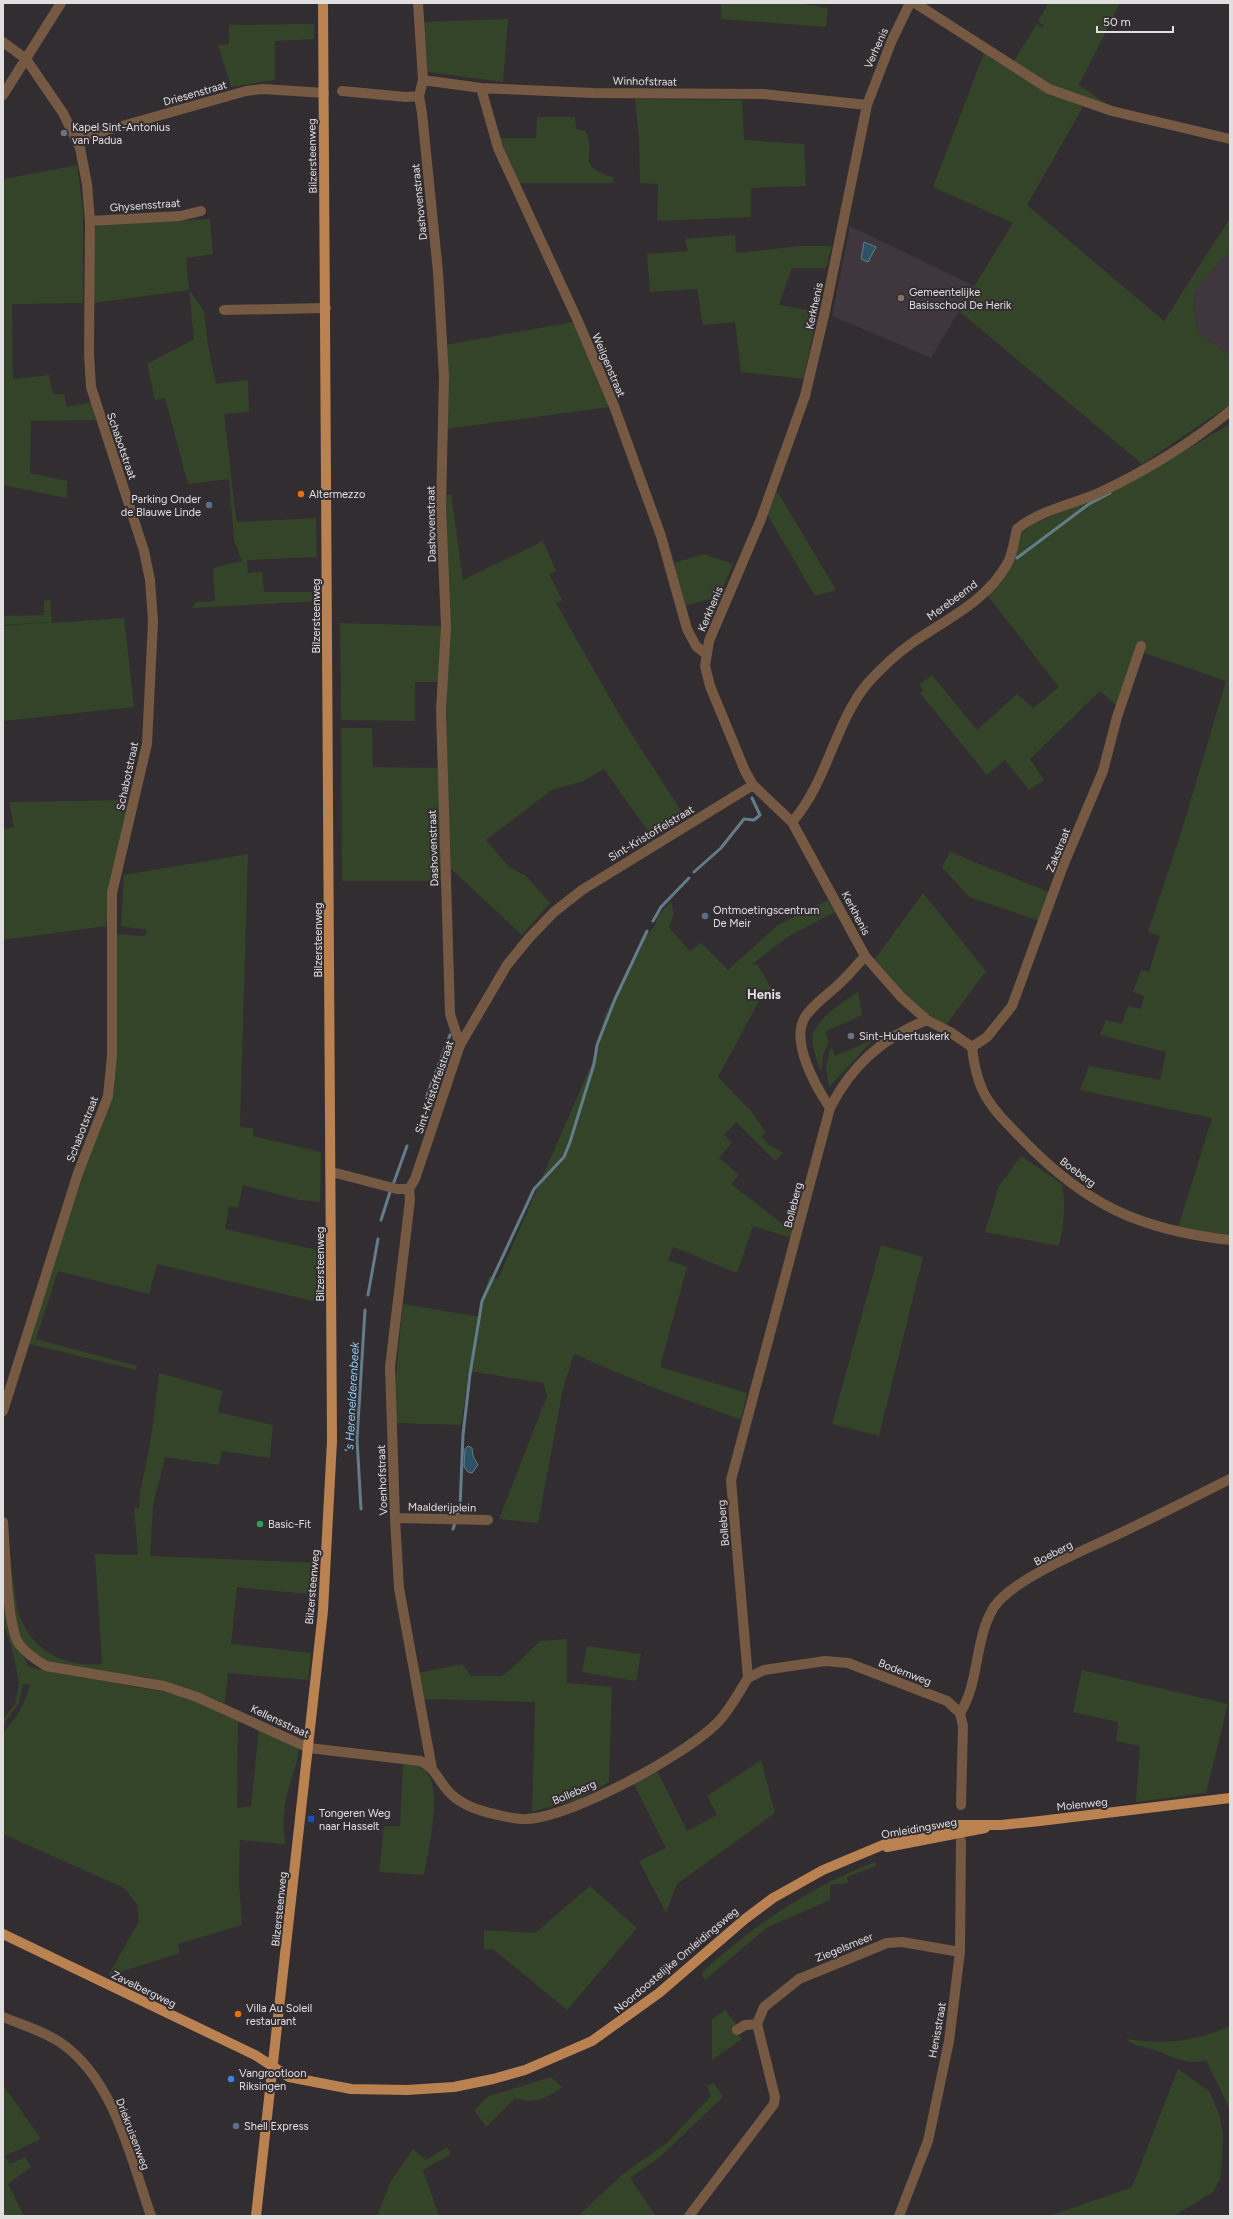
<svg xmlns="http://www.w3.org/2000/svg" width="1233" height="2219" viewBox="0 0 1233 2219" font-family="Figtree,sans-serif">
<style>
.built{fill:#3f363e}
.green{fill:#344428}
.water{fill:#2d5265;stroke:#637c8a}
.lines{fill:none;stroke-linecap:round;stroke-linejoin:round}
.stream{stroke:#637c8a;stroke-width:3}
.minor{stroke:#765942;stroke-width:10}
.major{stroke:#bb8251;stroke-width:10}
.worship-dot{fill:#6b7280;stroke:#322d31;stroke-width:1.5}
.education-dot{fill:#8d6e63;stroke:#322d31;stroke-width:1.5}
.food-dot{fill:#e8710a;stroke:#322d31;stroke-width:1.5}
.service-dot{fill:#5c6f8a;stroke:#322d31;stroke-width:1.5}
.leisure-dot{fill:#2e9e5b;stroke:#322d31;stroke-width:1.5}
.transit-dot{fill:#1a4fb4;stroke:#322d31;stroke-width:1.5}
.shop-dot{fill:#3f7fe0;stroke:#322d31;stroke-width:1.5}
.labels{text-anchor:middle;stroke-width:4;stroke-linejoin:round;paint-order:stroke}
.street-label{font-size:11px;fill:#e1dee0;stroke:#322d31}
.poi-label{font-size:11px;fill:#e1dee0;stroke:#322d31;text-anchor:start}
.water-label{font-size:12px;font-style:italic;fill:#8ccef1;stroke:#322d31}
.quarter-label{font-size:13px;font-weight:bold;fill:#e1dee0;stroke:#322d31}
</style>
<rect width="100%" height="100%" fill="#322d31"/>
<path class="built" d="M850 226 974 286 931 358 832 316Z
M1230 255V357L1197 330 1193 293 1224 257Z"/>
<path class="green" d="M721 3H796L828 8 826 27 721 19Z
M1048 3H1120L1079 85 1107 104 1062 90 1012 64 1037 24 1043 28 1044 26 1038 22Z
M508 19 503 82 428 72 424 22Z
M314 24V39L275 41V80L231 87 218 45 229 44V25Z
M984 53 1028 81 1083 107 1027 205 1164 321 1230 218V255L1224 257 1193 293 1197 330 1230 357V405L1142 464 959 311 1013 223 933 187Z
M635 99 742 100 744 140 804 144 806 186 751 188V217L657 221 658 184 640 183 639 139Z
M537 117H575L576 129 585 131C600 154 571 165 613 177V183H518L499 138H536Z
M77 165 83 208V303L12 304 13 379 49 375 53 394H64L67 407 91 402 96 420 31 421 30 473 67 481V498L3 485V184L5 179Z
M210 219 213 254 186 258 189 290 204 311 208 345 216 384 248 380 249 412 224 414C229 450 231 486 237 522L316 518 317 557 247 560 248 573 262 572 264 592H316V601L192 608 196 602 215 601 213 568 242 561 234 540 229 479 188 484 165 398 155 400 147 364 194 339 189 290 94 303V230L99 224Z
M735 235 736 253 802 246H832L826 268H792L779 305 817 312 804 379 741 372 735 322 703 325 697 289 650 292 647 254 688 251 685 239Z
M573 322 609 407 446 429 445 345Z
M1230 424V1235L1178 1227 1212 1118 1080 1090 1089 1066 1160 1080 1166 1052 1100 1035 1106 1020 1122 1024 1128 1006 1141 1009 1144 996 1133 992 1141 970 1149 972 1160 936 1148 932 1180 836 1226 681 1142 652 1117 706 1100 691 1030 759 1044 780 1029 790 1005 760 987 775 920 693 924 690 919 685 932 675 977 730 1017 694 1033 708 1059 687 987 595 1015 557 1021 533 1034 524 1133 481Z
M777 491 836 590 815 596 767 514Z
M451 494 463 580 543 541 556 571 549 574 562 600 556 603 620 716 685 817 652 837 604 769 584 781 552 790 486 840 509 867 526 876 550 903 522 935 451 869C444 745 448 621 443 496Z
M704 554 733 564 716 604 708 599 686 606 674 563Z
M50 600 52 623 124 618 134 707 3 721V626L50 622 3 625V616L44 615V601Z
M340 623 441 626 442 682H415V721L341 720Z
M341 728H372L373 767 441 768 443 881H342Z
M132 800 109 891 106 926 3 940V829L14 827 9 802Z
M950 852 1049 892 1040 921 969 897 942 867Z
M248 854 240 1127 253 1128V1136L321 1152 320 1202 300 1200 243 1185 238 1208 229 1206 225 1229 321 1251V1303L157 1264 149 1294 58 1271 36 1339 137 1366 136 1370 26 1343 81 1176 106 1110 114 934 145 936 147 930 121 926 124 875Z
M923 893 986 971 946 1025 920 1009 903 994 875 959Z
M828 900 835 912 789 936 751 965 757 964 773 991 759 1001 718 1077 751 1111 766 1133 761 1136 768 1144 783 1153 775 1161 736 1122 724 1135 732 1142 719 1158 739 1175 731 1184 793 1232 791 1238 753 1226 737 1273 673 1247 668 1260 687 1267 660 1367 747 1393 741 1420 649 1386 574 1354 563 1389 538 1523 499 1519 547 1396 543 1383 469 1371 461 1425 396 1423 395 1383 403 1304 480 1317 489 1276 498 1279 592 1063 605 1014 641 949 645 937 655 926 658 916 671 901 674 914 669 928 690 951 701 943 728 970 778 925Z
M858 992 862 1015 825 1032 829 1042 823 1055 822 1070H820C818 1061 810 1044 813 1034 820 1016 843 1002 858 992Z
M870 1041 871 1042 829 1087 826 1068 830 1050 832 1048 835 1056Z
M1021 1156 1062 1184C1066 1206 1064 1224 1059 1246L985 1232 999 1186Z
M881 1245 923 1257 879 1436 832 1424Z
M159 1373 223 1391 218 1412 273 1425 270 1458 222 1451 219 1465 165 1457 153 1506 150 1556 320 1563 317 1595 237 1587 231 1644 311 1653 308 1680 228 1673 225 1703 179 1686 146 1677 105 1673 42 1660 19 1639 10 1606 8 1539 17 1609C30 1650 61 1667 102 1664L95 1554 138 1555 134 1508 139 1509 140 1493 151 1438Z
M3 1591 12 1635 28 1666 37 1669 186 1696 238 1721 237 1808 251 1806 259 1728 299 1748C297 1764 293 1775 288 1790 283 1807 283 1827 285 1844L240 1840 239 1884 242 1925 178 1944 180 1953 108 1976 139 1921 137 1904 124 1888 3 1834V1733C16 1718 25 1705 30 1685L23 1684 19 1703 3 1725V1719L15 1704 19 1683 13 1653 3 1622Z
M567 1639V1683L612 1687 609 1782 576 1800 532 1812 535 1702 424 1699 419 1673 462 1664 471 1676H501L509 1671 540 1641Z
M587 1646 641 1654 636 1681 582 1672Z
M1082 1670 1228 1704 1206 1793 1136 1802 1140 1746 1116 1741 1118 1722 1073 1712Z
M761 1760 775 1813 677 1884 666 1913 639 1861 666 1848 634 1784 657 1771 687 1831 717 1815 707 1796Z
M403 1762C411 1764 420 1765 426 1772 443 1789 428 1852 424 1875L379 1872 384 1826H400Z
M875 1862 876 1866 847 1877 848 1883 830 1885V1900L768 1927 705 1980 701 1973C755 1925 807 1888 875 1862Z
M590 1886 637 1928 567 2010 493 1949H484V1930L535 1933Z
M725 2010 737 2025V2034L742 2039 712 2060V2019Z
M1230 2026V2110L1206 2060C1188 2066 1171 2056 1154 2050 1142 2046 1136 2047 1125 2039 1169 2044 1189 2043 1230 2026Z
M1178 2069 1210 2092 1220 2117 1223 2135 1222 2162 1220 2179 1213 2192 1174 2216H1050L1132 2187Z
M551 2077 562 2087C548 2098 533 2105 515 2098L486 2127 474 2110 489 2096Z
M714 2083 723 2097 660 2157 630 2178 656 2216H578L623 2174 667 2143 711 2096 707 2086Z
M3 2085 41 2139 5 2156 10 2164 25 2157 31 2167 8 2184 24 2216H3Z
M447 2147 451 2154 423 2170 439 2216H377L391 2181 413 2149 426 2160Z"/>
<path class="water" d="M864 242 876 247 868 262 861 259Z
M468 1446 472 1448 473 1456 478 1465 472 1473 468 1472 464 1467 465 1449Z"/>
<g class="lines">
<path class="stream" d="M1017 558 1089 504 1110 493
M694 872 721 848 744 819 754 820 760 815 752 798
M653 921 661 907 689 878
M426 1098 450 1035
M394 1182 407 1146
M381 1220 390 1192
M368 1295 378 1239
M361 1509 357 1439 365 1310
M457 1516 460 1507 463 1435 470 1374 482 1301 534 1189 564 1157 570 1142 594 1064 597 1045 615 999 647 931
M453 1529 455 1523"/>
<path class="minor" d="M418 3 423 80 419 96 422 113 438 272 444 377 441 507 446 627 441 710 450 1014 460 1045
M910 3 892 40 867 105 825 311 805 396 761 519 709 641 705 666 710 686 745 771 753 785 792 822 865 956 901 997 927 1020 950 1032 972 1047
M915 3 1049 89 1112 111 1230 139
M3 42 26 59 63 113 80 148 87 184 90 221 89 354 91 387 144 551 150 580 153 621 147 744 112 893V1056L108 1096 78 1173 3 1411
M423 80 481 88 593 93 763 94 867 105
M481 88 498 148 577 319 614 406 661 536 687 629 696 646 706 654
M342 91 406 97 419 96
M3 95 61 3
M76 139 246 91 263 89 324 93
M90 221 180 216 201 211
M224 310 326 308
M792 822C828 781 834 724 867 684 881 668 895 655 912 643 945 620 987 601 1007 564 1013 554 1014 540 1017 529 1040 510 1074 504 1101 492 1147 470 1191 443 1230 411
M972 1047 987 1037 1012 1006 1063 866 1103 771 1117 717 1141 646
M972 1047C977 1095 991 1107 1023 1140 1086 1205 1140 1230 1230 1240
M830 1108C816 1087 790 1042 805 1017 813 1004 829 994 840 983 849 975 857 965 865 956
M332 1172 397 1189H409
M409 1189 410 1200 390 1367 395 1518 399 1588 432 1769
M409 1189 415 1179 460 1045 507 965 529 938 554 912 582 890 753 785
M395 1518 488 1520
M3 1522C5 1547 7 1627 19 1644 26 1653 36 1660 46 1666L164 1686 197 1697 309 1748 420 1761C436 1767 440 1785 452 1795 463 1805 480 1811 494 1814 503 1816 517 1820 527 1819 572 1817 688 1754 719 1721 731 1708 739 1692 748 1678L731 1480 830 1108C851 1066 883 1037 927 1020
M748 1678 764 1670 825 1661 848 1663 947 1701 960 1713 963 1726 961 1805
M960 1713C980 1682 974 1639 994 1607 1014 1577 1095 1546 1129 1529 1163 1513 1196 1496 1230 1479
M3 2017C22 2025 44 2031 61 2043 114 2079 131 2159 151 2216
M737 2030 745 2025 757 2024
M689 2216 774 2104 775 2097 757 2024 764 2007 799 1979 887 1943 902 1942 960 1952
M899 2216 928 2141 949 2041 960 1952 961 1841"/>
<path class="major" d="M887 1847 985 1828
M3 1934 255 2055 289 2077 351 2089 407 2090 454 2087 493 2079 525 2070 592 2041 659 1993 745 1919 773 1898 823 1870 897 1839 922 1830 952 1825H1001L1040 1821 1230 1798
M256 2216 323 1611 332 1441 323 3"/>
</g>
<g class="worship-dot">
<circle cx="64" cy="133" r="4"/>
<circle cx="851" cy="1036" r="4"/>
</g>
<circle class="education-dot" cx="901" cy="298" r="4"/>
<g class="food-dot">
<circle cx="301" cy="494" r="4"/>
<circle cx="238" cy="2014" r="4"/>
</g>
<g class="service-dot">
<circle cx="209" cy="505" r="4"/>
<circle cx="705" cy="916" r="4"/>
<circle cx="236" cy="2126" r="4"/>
</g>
<circle class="leisure-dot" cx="260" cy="1524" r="4"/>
<rect class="transit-dot" x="307" y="1815" width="8" height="8" rx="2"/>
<circle class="shop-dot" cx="231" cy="2079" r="4"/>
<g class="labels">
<g class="street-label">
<text transform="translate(876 48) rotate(-66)" y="4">Verhenis</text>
<text transform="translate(645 81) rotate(1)" y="4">Winhofstraat</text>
<text transform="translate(195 93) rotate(-16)" y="4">Driesenstraat</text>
<text transform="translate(312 156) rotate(-91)" y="4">Bilzersteenweg</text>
<text transform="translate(419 202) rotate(-96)" y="4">Dashovenstraat</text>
<text transform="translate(145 205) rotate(-4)" y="4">Ghysensstraat</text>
<text transform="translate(814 306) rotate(-78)" y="4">Kerkhenis</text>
<text transform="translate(609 365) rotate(67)" y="4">Weilgenstraat</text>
<text transform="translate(122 446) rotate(71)" y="4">Schabotstraat</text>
<text transform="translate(431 524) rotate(-91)" y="4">Dashovenstraat</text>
<text transform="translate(952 600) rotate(-36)" y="4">Merebeemd</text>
<text transform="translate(710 609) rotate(-67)" y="4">Kerkhenis</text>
<text transform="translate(316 616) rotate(-90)" y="4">Bilzersteenweg</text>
<text transform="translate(127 776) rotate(-78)" y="4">Schabotstraat</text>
<text transform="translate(651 833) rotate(-31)" y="4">Sint-Kristoffelstraat</text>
<text transform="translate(433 848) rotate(-92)" y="4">Dashovenstraat</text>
<text transform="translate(1058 850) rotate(-68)" y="4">Zakstraat</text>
<text transform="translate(856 913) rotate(62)" y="4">Kerkhenis</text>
<text transform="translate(318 940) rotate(-90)" y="4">Bilzersteenweg</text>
<text transform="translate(434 1087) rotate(-71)" y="4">Sint-Kristoffelstraat</text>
<text transform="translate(82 1129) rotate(-69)" y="4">Schabotstraat</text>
<text transform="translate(1078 1172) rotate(37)" y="4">Boeberg</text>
<text transform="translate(793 1205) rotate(-76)" y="4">Bolleberg</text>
<text transform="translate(320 1264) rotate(-90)" y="4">Bilzersteenweg</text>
<text transform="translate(382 1480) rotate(-92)" y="4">Voenhofstraat</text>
<text transform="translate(442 1507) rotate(1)" y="4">Maalderijplein</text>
<text transform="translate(723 1523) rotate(-95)" y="4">Bolleberg</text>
<text transform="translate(1053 1553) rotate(-27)" y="4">Boeberg</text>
<text transform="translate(312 1587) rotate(-85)" y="4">Bilzersteenweg</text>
<text transform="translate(905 1672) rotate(21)" y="4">Bodemweg</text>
<text transform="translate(280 1721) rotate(25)" y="4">Kellensstraat</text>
<text transform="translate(574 1792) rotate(-23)" y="4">Bolleberg</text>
<text transform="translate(1082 1804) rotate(-6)" y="4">Molenweg</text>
<text transform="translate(919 1828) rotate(-10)" y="4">Omleidingsweg</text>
<text transform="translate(279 1909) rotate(-84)" y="4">Bilzersteenweg</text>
<text transform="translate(844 1947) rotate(-22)" y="4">Ziegelsmeer</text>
<text transform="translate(676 1960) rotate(-40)" y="4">Noordoostelijke Omleidingsweg</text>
<text transform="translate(144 1989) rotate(26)" y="4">Zavelbergweg</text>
<text transform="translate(937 2030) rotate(-80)" y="4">Henisstraat</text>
<text transform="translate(133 2134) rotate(69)" y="4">Driekruisenweg</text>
</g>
<g class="poi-label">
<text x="72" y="131">Kapel Sint-Antonius<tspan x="72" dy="13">van Padua</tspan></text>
<text x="909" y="296">Gemeentelijke<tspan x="909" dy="13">Basisschool De Herik</tspan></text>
<text x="309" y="498">Altermezzo</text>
<text x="201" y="503" text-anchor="end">Parking Onder<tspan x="201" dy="13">de Blauwe Linde</tspan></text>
<text x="713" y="914">Ontmoetingscentrum<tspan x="713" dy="13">De Meir</tspan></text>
<text x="859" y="1040">Sint-Hubertuskerk</text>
<text x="268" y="1528">Basic-Fit</text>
<text x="319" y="1817">Tongeren Weg<tspan x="319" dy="13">naar Hasselt</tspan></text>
<text x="246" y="2012">Villa Au Soleil<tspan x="246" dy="13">restaurant</tspan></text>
<text x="239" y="2077">Vangrootloon<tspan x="239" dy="13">Riksingen</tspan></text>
<text x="244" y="2130">Shell Express</text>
</g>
<g class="water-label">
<text transform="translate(352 1397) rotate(-87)" y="4">'s Herenelderenbeek</text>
</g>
<g class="quarter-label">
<text x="764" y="999">Henis</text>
</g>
</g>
<rect width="1233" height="2219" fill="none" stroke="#e1dee0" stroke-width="8"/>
<path d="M1097 26v6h76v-6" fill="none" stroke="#e1dee0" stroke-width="2"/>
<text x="1103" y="26" font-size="12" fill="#e1dee0" stroke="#322d31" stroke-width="3" paint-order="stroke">50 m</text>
</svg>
